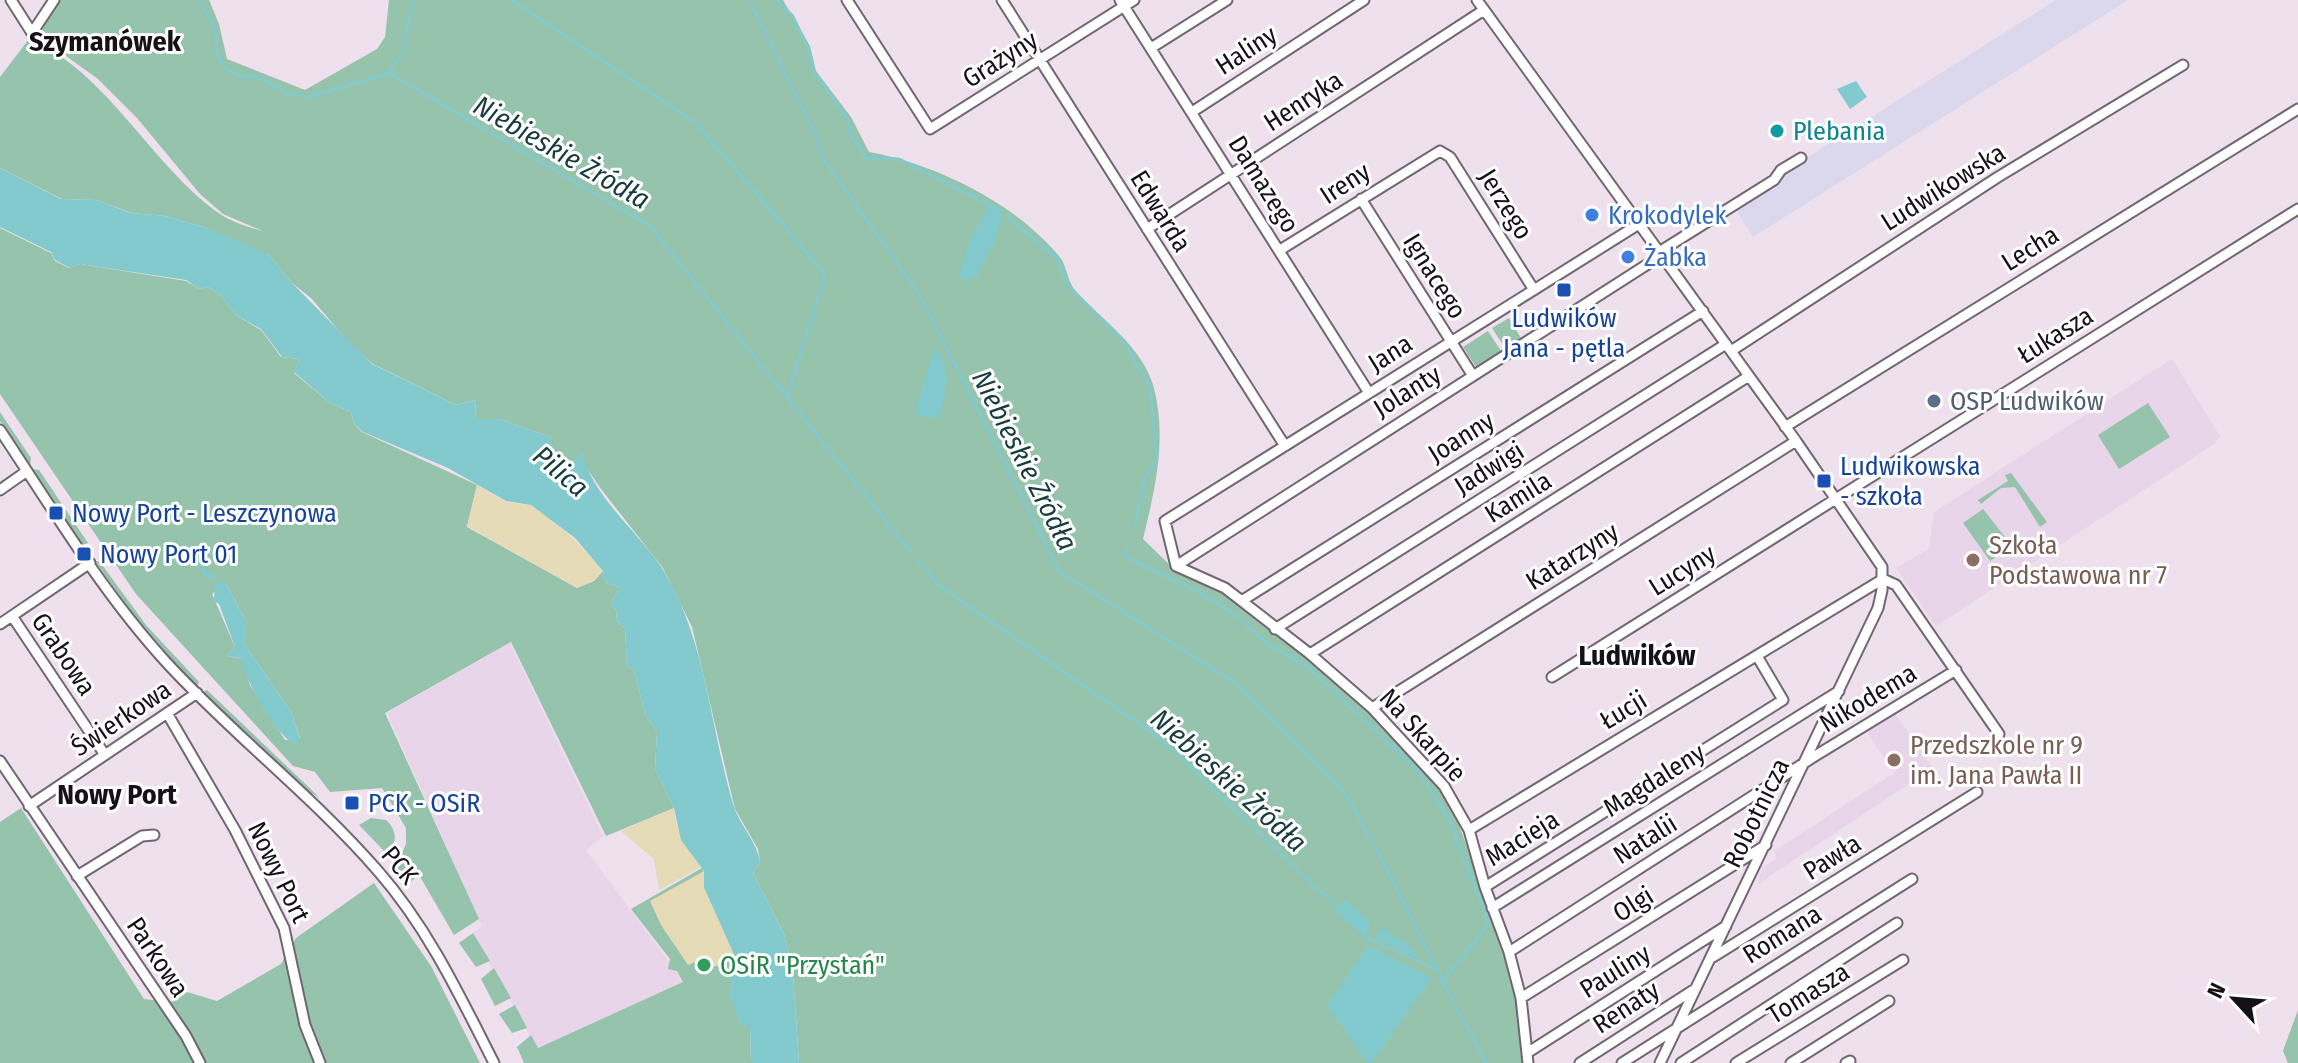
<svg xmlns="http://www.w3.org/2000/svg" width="2298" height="1063" viewBox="0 0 2298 1063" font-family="'Fira Sans Condensed',sans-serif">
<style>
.built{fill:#e9d5e9}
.industrial{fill:#dbd8ee}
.green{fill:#96c3ab;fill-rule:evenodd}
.sand{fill:#e5dbb6}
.water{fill:#83cacf}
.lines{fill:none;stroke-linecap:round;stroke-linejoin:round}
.stream{stroke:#83cacf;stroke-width:3}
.minor-casing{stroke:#726672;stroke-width:13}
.minor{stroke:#fff;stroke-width:9}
.culture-dot{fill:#0f9aa8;stroke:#fff;stroke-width:3}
.shop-dot{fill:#3f7fe0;stroke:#fff;stroke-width:3}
.transit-dot{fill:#1a4fb4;stroke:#fff;stroke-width:3}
.service-dot{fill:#5c6f8a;stroke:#fff;stroke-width:3}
.education-dot{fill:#8d6e63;stroke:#fff;stroke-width:3}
.leisure-dot{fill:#2e9e5b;stroke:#fff;stroke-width:3}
.labels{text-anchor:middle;stroke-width:6;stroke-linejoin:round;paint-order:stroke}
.street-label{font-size:26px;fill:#161116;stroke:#fff}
.culture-label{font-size:26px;fill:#0d838f;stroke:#fff;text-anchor:start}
.shop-label{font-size:26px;fill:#366cbe;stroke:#fff;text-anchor:start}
.transit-label{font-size:26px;fill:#164399;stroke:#fff;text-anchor:start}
.service-label{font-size:26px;fill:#4e5e75;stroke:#fff;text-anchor:start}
.education-label{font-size:26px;fill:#785e54;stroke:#fff;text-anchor:start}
.leisure-label{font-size:26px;fill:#27864d;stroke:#fff;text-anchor:start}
.neighbourhood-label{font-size:28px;font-weight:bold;fill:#161116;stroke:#fff}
.water-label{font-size:28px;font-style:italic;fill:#183b3d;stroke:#fff}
</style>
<rect width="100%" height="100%" fill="#eee0ed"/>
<path class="built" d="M2172 359 2220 436 2214 444 1936 626 1896 568 1929 549 1934 512Z
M510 643 603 836 586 850 684 982 537 1048 473 933 482 926 387 713Z
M1894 712 1933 768 1757 885 1763 867 1777 858 1774 851 1894 773 1865 729Z"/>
<path class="industrial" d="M2056 0H2128L1753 237 1736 210 1777 184 1783 173Z"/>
<path class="green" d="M56 0H209L219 24 227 59 305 90 377 49 385 37 389 0H783L810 46 816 71 851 117 869 152C936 164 1015 203 1059 256 1067 265 1067 280 1074 289 1101 320 1143 346 1154 388 1167 440 1155 489 1143 539L1174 569 1224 589 1310 658 1373 713 1434 779 1450 801 1507 954 1519 1001 1524 1063H799L793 974 784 934 753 873 760 862 758 849 735 809 692 627 663 568 601 489 585 466 582 453 570 464 556 458 550 437 500 419H475L476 400 456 405 373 364 351 345 311 298 292 283 269 255 240 245 207 228 165 216 132 213 96 200 62 199 0 168V77L29 39C106 70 153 168 220 214 231 222 252 228 265 232L223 214 200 194 137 118 98 79 34 33Z
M0 228 51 253 55 261 69 268 80 264 186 281 199 289 208 287 220 295 237 316 261 330 281 357 299 359 294 373 330 403 351 412 354 424 362 432 477 485 467 527 577 588 594 581 603 571 606 583 619 587 611 604 617 611 616 620 625 629 627 666 634 670 645 714 657 731 655 769 674 808 606 836 511 642 385 713 479 919 454 935 419 875 409 883 396 866 406 844V828L382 788 330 792 315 772 293 766 136 594 0 394ZM226 583 245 620V645L291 712 300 738 285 740 250 685 242 659 227 656 235 647 212 594Z
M1509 318 1521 338 1505 348 1492 328Z
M1488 331 1501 351 1476 367 1463 347Z
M2148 403 2170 437 2119 469 2098 435Z
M0 412 31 458 30 466 0 421Z
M32 469 39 470 88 543 83 545Z
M2011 473 2047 522 2040 527 2015 487 2001 488 1981 504 1978 500 2008 481 2005 475Z
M1983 509 2012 546 1990 561 1963 523Z
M95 561 100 562 146 625 199 682 197 687 142 627Z
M207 690 320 798 299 786 202 692Z
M21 808 144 999 171 1002 187 992 217 1001 281 964 296 938 374 883 431 966 480 1063H0V822Z
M371 818 386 820C397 830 398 843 387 854L359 825Z
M702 868 743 957 732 977 750 1026 751 1063H524L517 1047 531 1035 538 1048 683 982 677 971 668 969 670 959 631 909Z
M473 933 490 961 476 967 459 943Z
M494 968 511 998 495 1006 481 979Z
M515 1005 527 1028 512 1033 499 1014Z
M2298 1010V1063H2288L2283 1051Z"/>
<path class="sand" d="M477 485 506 502 531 505 544 514 574 539 603 571 594 580 577 588 467 526Z
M674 808C675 833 687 847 701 867L659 890 654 859 621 831Z
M704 871V887L734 954 729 961 700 972 695 962 688 965 661 925 650 901Z"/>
<path class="water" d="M1856 81 1867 97 1850 109 1837 89Z
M0 168 61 199 96 200 131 213 165 216 207 228 269 255 292 283 372 364 456 405 476 400 475 419H500L550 437 557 458 570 464 582 452C592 498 642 534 665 573 707 644 710 729 734 807 741 827 757 842 760 862L753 873 784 934 793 974 799 1063H751L750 1027 740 1024 730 995 732 976 743 957 734 954 704 887V871L681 840 674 808 655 769 657 731 645 714 634 670 627 666 625 629 616 620 617 611 611 604 619 587 606 583 603 571 575 538 531 505 506 501 448 468 363 432 354 424 351 412 330 403 294 372 299 359 282 357 261 329 237 316 220 295 208 287 199 289 186 280 80 264 70 268 55 260 51 252 0 227Z
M990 205 1002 215 995 241 976 278 963 280 959 275 970 240Z
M936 349C953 369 946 394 939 419L918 415 916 411 933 351Z
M188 544 202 566 215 577 213 579 205 578 185 546Z
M215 583H226L245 620V645L291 712 300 739 297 745C279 741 243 678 242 659L227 656 235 647 219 604 214 601Z
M1345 899 1369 922 1370 928 1365 934 1360 933 1336 911Z
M1382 928 1413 948 1417 958 1376 938Z
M1368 946 1432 978 1371 1063H1368L1327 1006Z"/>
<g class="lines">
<path class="stream" d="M199 0 215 27 217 54 225 68 239 76 258 77 287 93 310 97 389 73 402 53 413 0
M512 0 695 122 825 274 787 397
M749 0 817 137 824 160 920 295 1059 571 1237 684 1334 781 1353 806 1373 844
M776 0 792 15 808 47 814 72 848 119 850 133 866 158 899 159 1000 210
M389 73 650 226 911 552
M1008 217 1057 258 1069 287 1122 339 1150 386 1157 458 1146 477 1135 525
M1127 550 1124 556 1208 597 1238 617 1266 643 1307 666 1418 771 1448 817 1489 923 1443 981
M918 561 937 584 1161 739 1339 909
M1376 849 1440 974
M1361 931 1369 939 1436 969
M1441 978 1454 1003
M1456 1007 1486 1063"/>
<defs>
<path id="minor" d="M11 0 32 33 54 0
M847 0 930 129 1134 0
M1002 0 1285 446
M1120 0 1369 393
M1477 0 1796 441 1882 567V590L1878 608 1660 1063
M1151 48 1227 0
M1192 112 1364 0
M1361 199 1473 376
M1147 229 1484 10
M1280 250 1440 151 1450 157 1534 290
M1659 252 1774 180 1781 170 1801 158
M1731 351 1998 177 2183 65
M1785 427 2298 109
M0 430C52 508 102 592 166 662 233 735 313 796 378 871 428 928 460 996 494 1063
M0 490 27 471
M1176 566 1662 255
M1883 579 1896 585 1903 595 1999 734
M1243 600 1703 311
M12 616 105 755
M0 624 90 563
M1275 629 1726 344
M1310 654 1749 376
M1552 677 2298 209
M1372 708 1796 441
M167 713 235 830 284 928 305 1025 320 1063
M0 761 186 1036 200 1063
M29 806 197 693
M1469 830 1883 579
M77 876 142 836 154 835
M1485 887 1783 700 1757 656
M1492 908 1839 691
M1509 952 1815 756 1956 670
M1713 957 1977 792
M1521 998 1766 845
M1527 1053 1726 926
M1528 1063 1521 998 1509 952 1485 887 1469 830 1444 786 1372 708 1310 654 1225 588 1176 566 1165 521 1639 224
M1580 1063 1695 989
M1622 1063 1912 879
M1681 1063 1897 923
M1736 1063 1903 960
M1791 1063 1889 1001
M1846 1063 1850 1061"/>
</defs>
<use href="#minor" class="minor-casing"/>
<use href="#minor" class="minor"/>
</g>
<circle class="culture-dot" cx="1777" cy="131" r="8"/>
<g class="shop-dot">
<circle cx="1592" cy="215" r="8"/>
<circle cx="1628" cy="257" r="8"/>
</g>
<g class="transit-dot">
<rect x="1556" y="282" width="16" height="16" rx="4"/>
<rect x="1816" y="473" width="16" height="16" rx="4"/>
<rect x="48" y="505" width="16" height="16" rx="4"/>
<rect x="76" y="546" width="16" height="16" rx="4"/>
<rect x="344" y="795" width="16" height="16" rx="4"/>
</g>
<circle class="service-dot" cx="1934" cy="401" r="8"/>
<g class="education-dot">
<circle cx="1973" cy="560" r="8"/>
<circle cx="1894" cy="760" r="8"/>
</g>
<circle class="leisure-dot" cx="704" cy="965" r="8"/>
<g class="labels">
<g class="street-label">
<text transform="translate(1246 50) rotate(-33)" y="9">Haliny</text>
<text transform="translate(1000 59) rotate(-32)" y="9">Grażyny</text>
<text transform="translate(1303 101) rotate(-33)" y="9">Henryka</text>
<text transform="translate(1345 183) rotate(-33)" y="9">Ireny</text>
<text transform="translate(1264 184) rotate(58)" y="9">Damazego</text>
<text transform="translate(1943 187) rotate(-32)" y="9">Ludwikowska</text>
<text transform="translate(1506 204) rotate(58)" y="9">Jerzego</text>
<text transform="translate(1161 211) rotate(58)" y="9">Edwarda</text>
<text transform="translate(2030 248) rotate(-32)" y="9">Lecha</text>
<text transform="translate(1435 276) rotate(58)" y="9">Ignacego</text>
<text transform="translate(2055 335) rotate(-32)" y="9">Łukasza</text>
<text transform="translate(1390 353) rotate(-32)" y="9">Jana</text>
<text transform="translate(1407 391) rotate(-32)" y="9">Jolanty</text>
<text transform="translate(1461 437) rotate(-32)" y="9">Joanny</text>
<text transform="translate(1489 468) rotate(-32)" y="9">Jadwigi</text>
<text transform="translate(1518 497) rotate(-32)" y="9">Kamila</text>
<text transform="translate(1572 556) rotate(-32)" y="9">Katarzyny</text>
<text transform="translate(1682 570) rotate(-32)" y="9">Lucyny</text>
<text transform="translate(64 654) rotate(56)" y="9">Grabowa</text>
<text transform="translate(1868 698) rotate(-31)" y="9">Nikodema</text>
<text transform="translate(1623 710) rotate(-31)" y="9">Łucji</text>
<text transform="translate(121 718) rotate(-34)" y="9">Świerkowa</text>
<text transform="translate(1423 735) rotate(48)" y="9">Na Skarpie</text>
<text transform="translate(1654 780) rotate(-32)" y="9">Magdaleny</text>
<text transform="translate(1756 813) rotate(-64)" y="9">Robotnicza</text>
<text transform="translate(1522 838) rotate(-32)" y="9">Macieja</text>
<text transform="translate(1645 839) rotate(-32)" y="9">Natalii</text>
<text transform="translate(1832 857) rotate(-32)" y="9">Pawła</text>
<text transform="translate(400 865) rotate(50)" y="9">PCK</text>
<text transform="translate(279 872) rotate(64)" y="9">Nowy Port</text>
<text transform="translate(1633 904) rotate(-32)" y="9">Olgi</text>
<text transform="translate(1782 934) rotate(-32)" y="9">Romana</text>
<text transform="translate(158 957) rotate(56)" y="9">Parkowa</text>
<text transform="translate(1615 971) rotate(-32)" y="9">Pauliny</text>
<text transform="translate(1808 993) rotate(-32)" y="9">Tomasza</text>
<text transform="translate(1626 1007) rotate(-33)" y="9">Renaty</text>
</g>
<g class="culture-label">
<text x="1793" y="140">Plebania</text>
</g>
<g class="shop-label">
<text x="1608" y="224">Krokodylek</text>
<text x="1644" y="266">Żabka</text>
</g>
<g class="transit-label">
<text x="1564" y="327" text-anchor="middle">Ludwików<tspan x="1564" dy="30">Jana - pętla</tspan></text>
<text x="1840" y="475">Ludwikowska<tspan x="1840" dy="30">- szkoła</tspan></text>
<text x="72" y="522">Nowy Port - Leszczynowa</text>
<text x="100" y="563">Nowy Port 01</text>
<text x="368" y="812">PCK - OSiR</text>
</g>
<g class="service-label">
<text x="1950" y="410">OSP Ludwików</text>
</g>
<g class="education-label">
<text x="1989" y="554">Szkoła<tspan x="1989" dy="30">Podstawowa nr 7</tspan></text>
<text x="1910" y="754">Przedszkole nr 9<tspan x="1910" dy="30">im. Jana Pawła II</tspan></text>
</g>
<g class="leisure-label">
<text x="720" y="974">OSiR "Przystań"</text>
</g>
<g class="neighbourhood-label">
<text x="105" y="51">Szymanówek</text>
<text x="1637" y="665">Ludwików</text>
<text x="117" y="804">Nowy Port</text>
</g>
<g class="water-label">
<text transform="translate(562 152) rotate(30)" y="10">Niebieskie Żródła</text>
<text transform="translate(1025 460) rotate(63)" y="10">Niebieskie Źródła</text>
<text transform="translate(561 471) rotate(40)" y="10">Pilica</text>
<text transform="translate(1229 780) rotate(42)" y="10">Niebieskie Żródła</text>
</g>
</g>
<g transform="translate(2234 999) rotate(296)" stroke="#ffffff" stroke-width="6" paint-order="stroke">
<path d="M0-6L14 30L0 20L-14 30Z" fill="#161116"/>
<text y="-12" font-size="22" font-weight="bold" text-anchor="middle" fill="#161116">N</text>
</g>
</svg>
